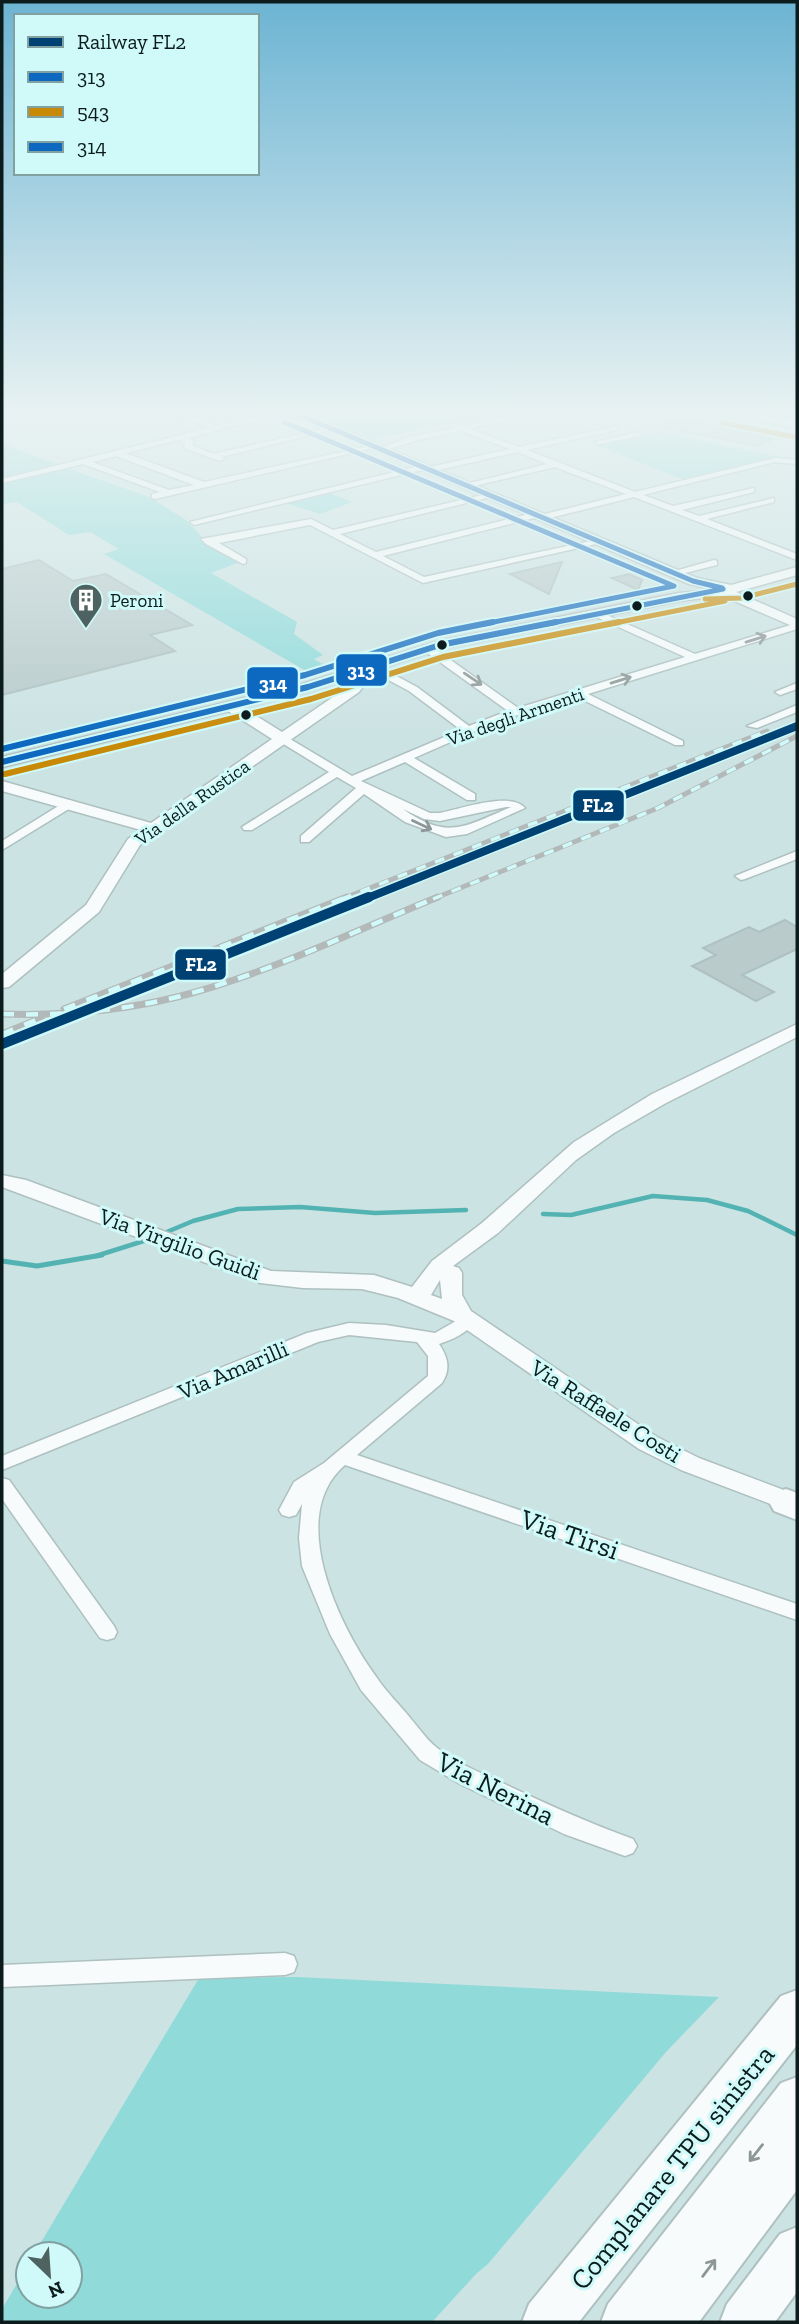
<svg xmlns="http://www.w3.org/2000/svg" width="799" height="2324" viewBox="0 0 799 2324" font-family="'Zilla Slab',serif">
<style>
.green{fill:#91dada}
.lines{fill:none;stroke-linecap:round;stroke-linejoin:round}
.stream-far1{stroke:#53b3b3;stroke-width:4.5}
.stream{stroke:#53b3b3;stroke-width:5}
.building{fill:#b9cbcb;stroke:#aec1c0;stroke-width:2}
.street-casing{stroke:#aec0c0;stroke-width:3}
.secondary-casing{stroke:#aec0c0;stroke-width:3}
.highway-casing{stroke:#aec0c0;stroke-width:4}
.street{fill:#f7fbfb;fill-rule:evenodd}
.secondary{fill:#f7fbfb;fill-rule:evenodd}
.highway{fill:#f7fbfb;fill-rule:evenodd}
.rail-far1-casing{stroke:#b3b9b9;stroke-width:5}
.rail-casing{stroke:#b3b9b9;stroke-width:7}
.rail-far1{stroke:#cffaf9;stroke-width:3.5;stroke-dasharray:10;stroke-linecap:butt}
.rail{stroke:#cffaf9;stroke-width:4.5;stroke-dasharray:12;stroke-linecap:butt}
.bus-1-far1-casing{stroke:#cffaf9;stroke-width:8}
.bus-1-casing{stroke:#cffaf9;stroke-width:10}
.bus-2-far1-casing{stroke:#cffaf9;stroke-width:8}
.bus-2-casing{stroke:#cffaf9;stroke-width:10}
.bus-3-far1-casing{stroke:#cffaf9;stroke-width:8}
.bus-3-casing{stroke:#cffaf9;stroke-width:10}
.bus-1-far1{stroke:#0c69bf;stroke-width:5}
.bus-1{stroke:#0c69bf;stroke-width:6}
.bus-2-far1{stroke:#c88a06;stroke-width:5}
.bus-2{stroke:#c88a06;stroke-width:6}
.bus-3-far1{stroke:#0c69bf;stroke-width:5}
.bus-3{stroke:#0c69bf;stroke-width:6}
.rail-1-far1-casing{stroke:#cffaf9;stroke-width:11}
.rail-1-casing{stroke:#cffaf9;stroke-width:15}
.rail-1-far1{stroke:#004174;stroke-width:8}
.rail-1{stroke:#004174;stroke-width:10}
.oneway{stroke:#8d9797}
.bus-dot{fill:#0c1c1c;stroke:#cffaf9;stroke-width:2.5}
.labels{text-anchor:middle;stroke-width:6;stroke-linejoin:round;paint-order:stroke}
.far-poi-label{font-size:19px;fill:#0c1c1c;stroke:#cffaf9;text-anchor:start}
.far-street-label{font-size:19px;fill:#0c1c1c;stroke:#cffaf9}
.street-label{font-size:23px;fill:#0c1c1c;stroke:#cffaf9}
.near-street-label{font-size:28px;fill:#0c1c1c;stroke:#cffaf9}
.line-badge{stroke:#cffaf9;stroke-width:2.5}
.badge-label{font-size:19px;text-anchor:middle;font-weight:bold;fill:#fff}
</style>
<rect width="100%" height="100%" fill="#cce3e3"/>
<path class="green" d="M300 411H502L370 440Z
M661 432 777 457 778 458 687 481 598 446Z
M2 444 59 465 2 479Z
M66 468 149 497 186 520 202 537 243 561 211 573 297 622 294 634 323 655 314 659 324 665 306 671 104 554 119 549 90 532 69 535 17 502 2 504V484Z
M327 492 352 502 320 514 282 502Z
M296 1977 719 1997 666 2052 488 2264 477 2273 432 2322H2V2309L28 2265V2296H70V2254H34L199 1978Z"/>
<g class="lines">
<path class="stream-far1" d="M543 1214 571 1215 653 1196 707 1200 748 1211 797 1235
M162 1234 193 1221 238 1209 300 1207 375 1213 466 1210
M96 1256 150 1239"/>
<path class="stream" d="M2 1261 37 1266 102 1255"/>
</g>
<path class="building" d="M676 419 773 439 758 446 659 427Z
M39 560 73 581 106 574 192 625 150 635 175 651 2 695V569Z
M562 562 549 594 510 574Z
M629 574 642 580 638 590 612 578Z
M785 920 797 927V949L742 975 774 992 756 1001 692 966 716 955 703 948 749 927 759 932Z"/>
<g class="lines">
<defs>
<path id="street" d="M170 411H178L217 426 278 411H293L188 438 194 441 192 445 213 454 331 427 335 429 221 457 224 459 220 461 184 448 185 442 179 440 125 453 204 482 374 445 378 447 155 499 152 498V494L160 492 83 464 2 483V479L209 428ZM116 456 194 485 169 490 92 462Z
M528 411H544L470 429 519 447 617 426V430L527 450 635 492 775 458 797 460V464L775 462 643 495 673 506 754 488V492L682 510 699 516 774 498V502L707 519 797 554V560L634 497 542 520 538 517 383 556 424 577 600 539 605 542 423 583 310 525 219 543 246 559V563L243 564 206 544 201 539 311 519 333 530 491 493 495 496 340 534 376 552 537 512 541 515 626 494 555 467 466 488 462 485 547 464 518 452 429 472 426 469 194 525 190 522 423 465 426 468 510 449 461 431 414 441 381 452 377 450 409 437 454 428 451 423 463 426Z
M797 417V421L780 424 776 422Z
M638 432 641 436 599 444 595 442Z
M714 560 717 561V565L673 576 668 573Z
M594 612H600L695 654 797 623V629L588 694 683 741V745H675L577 697 501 720 414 758 475 794V800H467L405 762 361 781 430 813H440C461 809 510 791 525 808L467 834 446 837 405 822 364 794 309 842H301V836L356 788 337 777 252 830H244L242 827 329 772 277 740V736H285L352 776 461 730 409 691 368 669V665H376L417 687 469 726 508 711 423 650V646H431L518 708 685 657 594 616ZM506 807H511C465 826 448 841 403 809L424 819 440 821Z
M797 683V689L780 695 775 692Z
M797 705V712L757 728 747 726Z
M68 800 72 801V807L2 850V841Z
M797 851V859L745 879 741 880 735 876Z
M468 1314 474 1316 477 1320C467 1333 454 1339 439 1344 448 1357 451 1369 442 1383L357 1455 797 1604V1620L345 1465C285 1516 340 1628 377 1678 387 1693 400 1705 411 1719 419 1728 427 1740 436 1747 452 1761 477 1771 496 1780 542 1802 586 1822 633 1839L637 1846 633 1853 625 1856 564 1834 460 1784 420 1760 361 1690 330 1634 302 1566 299 1538 302 1504 296 1515 289 1517 282 1515 279 1510 294 1482 324 1463 428 1376V1356L417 1342 349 1335 318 1342 2 1470V1456L307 1333 349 1323 386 1325 435 1333Z
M2 1478 9 1480 114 1626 117 1632 114 1638 107 1640 100 1638 2 1499Z
M285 1953 294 1956 297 1964 294 1972 285 1975 2 1987V1965Z"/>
<path id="secondary" d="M284 411H299L697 578 731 585 797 567V575L736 592 797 619V628L732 600 712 597 679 601 443 648 377 669 359 692 140 845 99 912 9 987 2 988V974L86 905 128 839 141 830 2 791V781L151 823 272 739 228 711 2 767V757L303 684 440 641 679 593 716 590 689 584ZM357 676 349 686 282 732 242 707Z
M720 411H743L797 422V428Z
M797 1024V1037L666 1103 614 1133 576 1160 498 1233 453 1266 459 1268 462 1273V1295L471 1311 657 1437 699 1458 797 1495V1514L681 1470 639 1449 454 1321 398 1298 362 1289 303 1288 260 1283 2 1187V1175L26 1180 271 1271 374 1275 412 1287 432 1261 482 1223 574 1142 652 1094ZM440 1280 442 1299 431 1295Z"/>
<path id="highway" d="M786 1489 797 1493V1520L774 1511 769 1502 774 1493Z
M797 1990V2045L579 2322H522L529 2304 781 1996Z
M797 2077V2190L699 2322H601L608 2304 781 2083Z
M797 2227V2292L775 2322H720L727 2304 780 2234Z"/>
</defs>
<use href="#street" class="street-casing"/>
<use href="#secondary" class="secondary-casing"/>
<use href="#highway" class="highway-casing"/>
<use href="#street" class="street"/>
<use href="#secondary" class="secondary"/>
<use href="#highway" class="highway"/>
<defs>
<path id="rail-far1" d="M342 899 767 731
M433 899 658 808 797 736"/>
<path id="rail" d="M64 1009 347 897
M2 1014C61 1016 120 1011 177 997 267 974 352 932 438 897
M2 1034 41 1018"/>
</defs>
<use href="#rail-far1" class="rail-far1-casing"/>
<use href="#rail" class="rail-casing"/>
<use href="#rail-far1" class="rail-far1"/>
<use href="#rail" class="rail"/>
<defs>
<path id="bus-1-far1" d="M290 411 693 581 722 588
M547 624 723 589"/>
<path id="bus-1" d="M2 762 308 687 440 645 556 622"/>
<path id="bus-2-far1" d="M723 423 795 437
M705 599 742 598 797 584
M610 624 725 601"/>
<path id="bus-2" d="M5 774 311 699 443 657 619 622"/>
<path id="bus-3-far1" d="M284 422 674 586 484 624"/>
<path id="bus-3" d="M2 749 305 675 438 633 493 622"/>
</defs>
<use href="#bus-1-far1" class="bus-1-far1-casing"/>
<use href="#bus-1" class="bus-1-casing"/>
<use href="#bus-2-far1" class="bus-2-far1-casing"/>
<use href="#bus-2" class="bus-2-casing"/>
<use href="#bus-3-far1" class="bus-3-far1-casing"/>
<use href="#bus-3" class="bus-3-casing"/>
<use href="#bus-1-far1" class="bus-1-far1"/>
<use href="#bus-1" class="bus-1"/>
<use href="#bus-2-far1" class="bus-2-far1"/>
<use href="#bus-2" class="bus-2"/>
<use href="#bus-3-far1" class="bus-3-far1"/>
<use href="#bus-3" class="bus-3"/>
<defs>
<path id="rail-1-far1" d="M365 899 797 726"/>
<path id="rail-1" d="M2 1044 369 897"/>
</defs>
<use href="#rail-1-far1" class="rail-1-far1-casing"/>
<use href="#rail-1" class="rail-1-casing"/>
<use href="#rail-1-far1" class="rail-1-far1"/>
<use href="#rail-1" class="rail-1"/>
</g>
<defs><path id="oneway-shaft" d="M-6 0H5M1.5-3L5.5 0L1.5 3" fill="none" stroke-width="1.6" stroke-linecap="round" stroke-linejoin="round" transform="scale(1.75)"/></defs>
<g class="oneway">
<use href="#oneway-shaft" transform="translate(756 639) rotate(-17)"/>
<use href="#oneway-shaft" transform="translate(473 679) rotate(34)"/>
<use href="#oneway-shaft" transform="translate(621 680) rotate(-17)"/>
<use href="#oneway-shaft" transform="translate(422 825) rotate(25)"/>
<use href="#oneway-shaft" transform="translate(756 2153) rotate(128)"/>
<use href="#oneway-shaft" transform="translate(709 2268) rotate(-53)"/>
</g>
<linearGradient id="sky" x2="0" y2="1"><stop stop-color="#6cb4d3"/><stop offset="0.56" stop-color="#e8f2f2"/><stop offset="1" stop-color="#e8f2f2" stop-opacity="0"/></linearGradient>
<rect width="799" height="737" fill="url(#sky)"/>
<defs>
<symbol id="building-pin" viewBox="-11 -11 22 30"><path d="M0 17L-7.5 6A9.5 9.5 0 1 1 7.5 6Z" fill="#4f6262" stroke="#cffaf9"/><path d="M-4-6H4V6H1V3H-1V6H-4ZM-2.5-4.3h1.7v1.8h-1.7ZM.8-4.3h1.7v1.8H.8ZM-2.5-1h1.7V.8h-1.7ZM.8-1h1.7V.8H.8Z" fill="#fff"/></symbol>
</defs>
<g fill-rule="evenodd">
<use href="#building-pin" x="67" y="581" width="38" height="52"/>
</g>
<g class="bus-dot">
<circle cx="748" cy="596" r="6"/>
<circle cx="637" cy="606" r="6"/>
<circle cx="442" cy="645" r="6"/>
<circle cx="246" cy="715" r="6"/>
</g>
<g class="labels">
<g class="far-poi-label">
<text x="110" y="607">Peroni</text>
</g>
<g class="far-street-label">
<text transform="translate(515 716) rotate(-19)" y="7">Via degli Armenti</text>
<text transform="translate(192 802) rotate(-35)" y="7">Via della Rustica</text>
</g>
<g class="street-label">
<text transform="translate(180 1244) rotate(20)" y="8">Via Virgilio Guidi</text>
<text transform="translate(233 1370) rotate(-23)" y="8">Via Amarilli</text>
<text transform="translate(606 1411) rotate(32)" y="8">Via Raffaele Costi</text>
</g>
<g class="near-street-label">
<text transform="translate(570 1534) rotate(19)" y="10">Via Tirsi</text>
<text transform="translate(496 1788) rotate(27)" y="10">Via Nerina</text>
<text transform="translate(672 2167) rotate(-51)" y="10">Complanare TPU sinistra</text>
</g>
</g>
<g class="line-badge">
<rect x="335" y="653" width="53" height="34" rx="7" fill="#0c69bf"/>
<rect x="246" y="666" width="53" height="34" rx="7" fill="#0c69bf"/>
<rect x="572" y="789" width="53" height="33" rx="7" fill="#004174"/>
<rect x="174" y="948" width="53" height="33" rx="7" fill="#004174"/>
</g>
<g class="badge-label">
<text x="361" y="677">313</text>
<text x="273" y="690">314</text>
<text x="598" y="812">FL2</text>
<text x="201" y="971">FL2</text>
</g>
<rect width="799" height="2324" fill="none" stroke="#0c1c1c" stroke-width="7"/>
<rect x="14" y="14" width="245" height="161" fill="#cffaf9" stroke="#81a1a1" stroke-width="2"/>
<rect x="28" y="37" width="35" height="10" fill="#004174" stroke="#81a1a1" stroke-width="2"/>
<text x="77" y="49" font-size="21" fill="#0c1c1c">Railway FL2</text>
<rect x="28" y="72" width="35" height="10" fill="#0c69bf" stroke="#81a1a1" stroke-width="2"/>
<text x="77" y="84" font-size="21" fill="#0c1c1c">313</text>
<rect x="28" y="107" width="35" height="10" fill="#c88a06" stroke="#81a1a1" stroke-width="2"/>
<text x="77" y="119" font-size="21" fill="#0c1c1c">543</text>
<rect x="28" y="142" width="35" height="10" fill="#0c69bf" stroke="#81a1a1" stroke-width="2"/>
<text x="77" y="154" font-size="21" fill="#0c1c1c">314</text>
<g transform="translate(49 2275) rotate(155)"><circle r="33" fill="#cffaf9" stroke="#81a1a1" stroke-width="2"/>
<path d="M0-5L12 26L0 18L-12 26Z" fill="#4f6262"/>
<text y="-10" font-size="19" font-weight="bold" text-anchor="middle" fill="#0c1c1c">N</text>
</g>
</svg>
